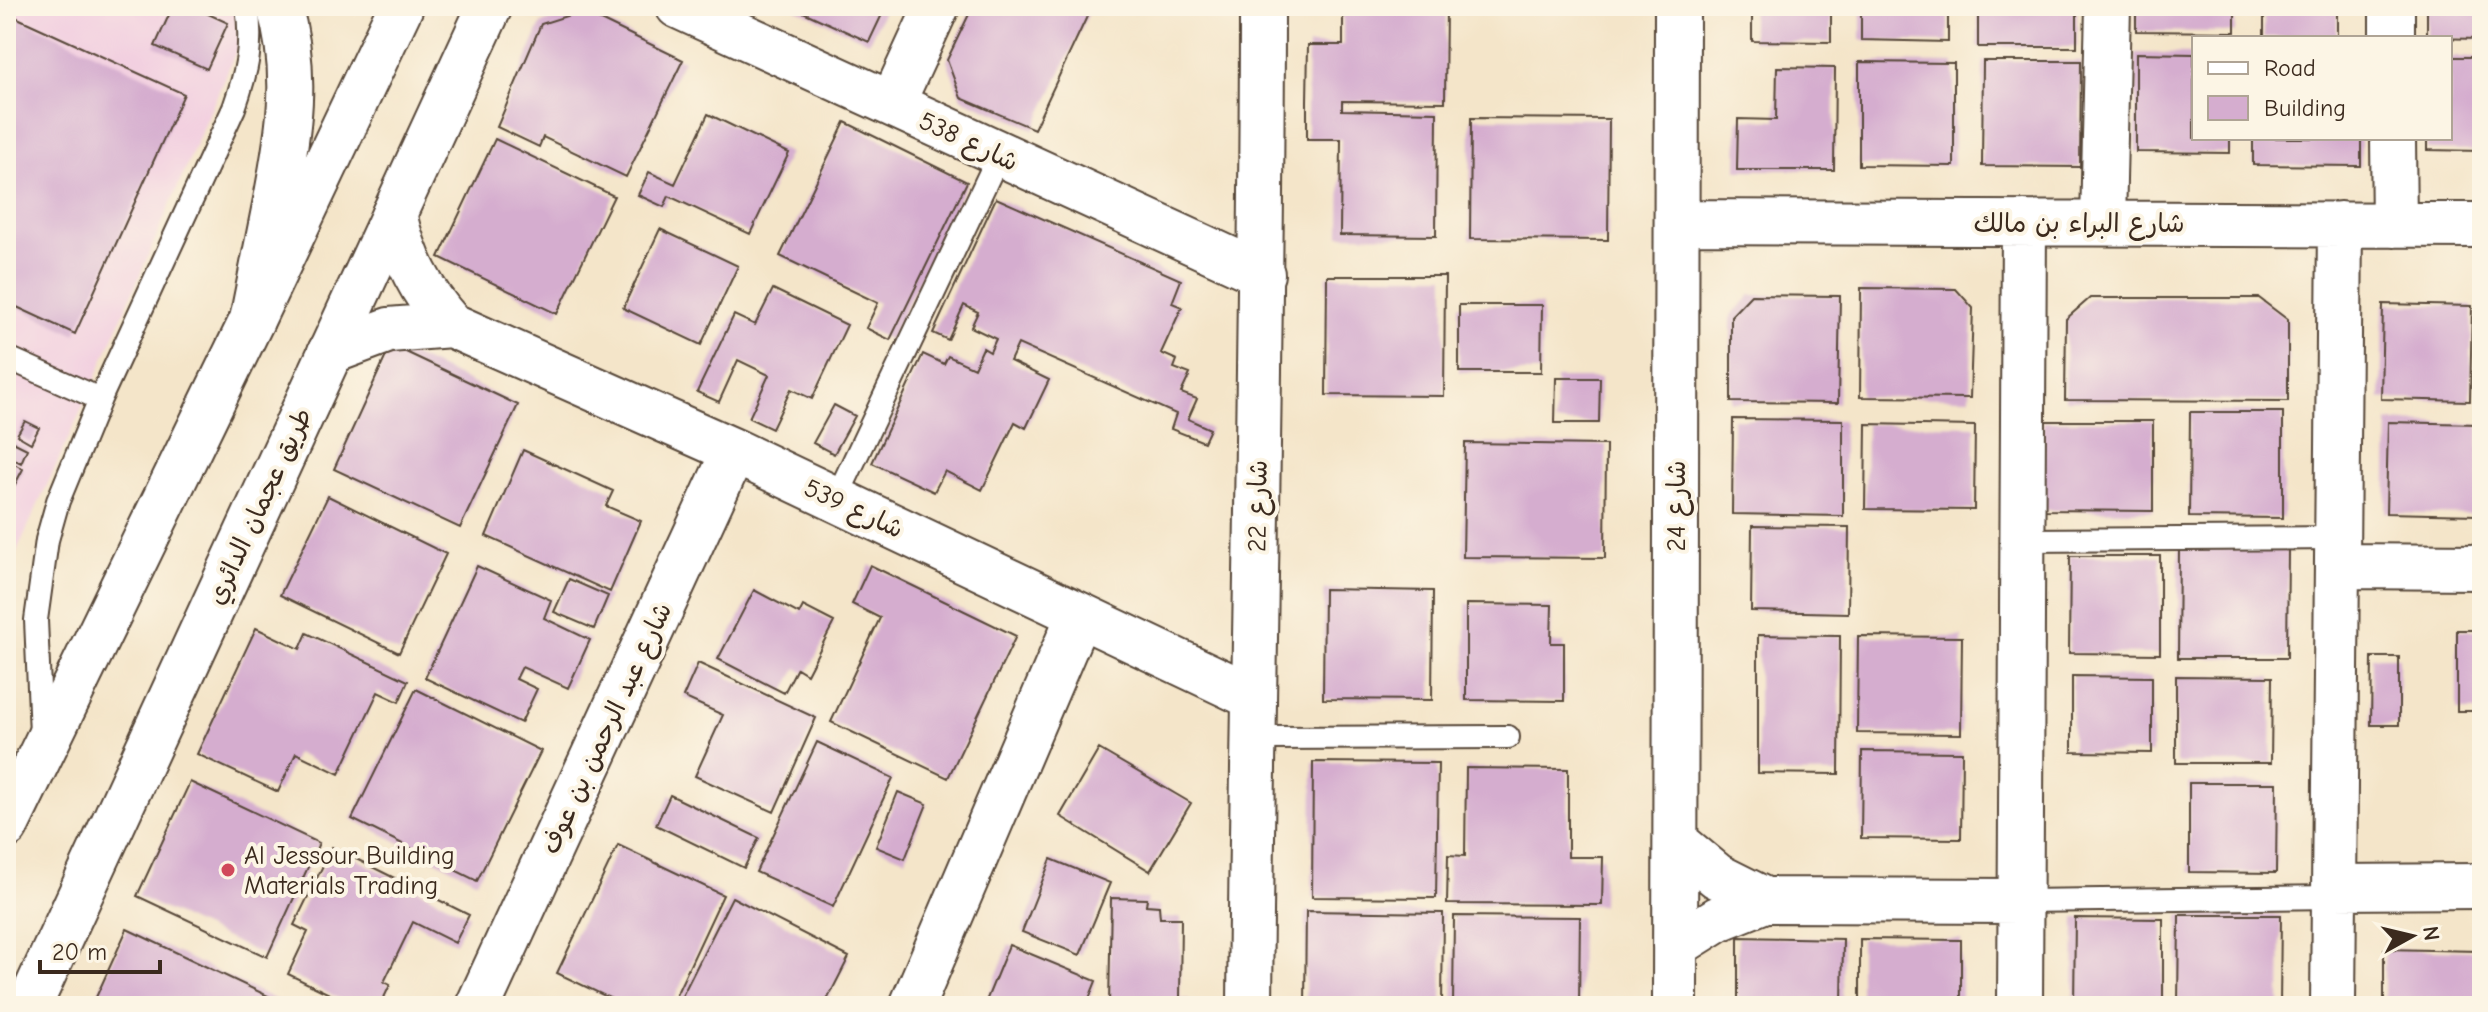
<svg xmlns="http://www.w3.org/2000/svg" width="2488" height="1012" viewBox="0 0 2488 1012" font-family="'Comic Neue','Playpen Sans Arabic',sans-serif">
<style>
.built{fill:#f2cfe0}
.building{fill:#d5adcf}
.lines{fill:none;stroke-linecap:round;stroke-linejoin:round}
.service-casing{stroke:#574638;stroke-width:26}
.minor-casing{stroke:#574638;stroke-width:48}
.secondary-casing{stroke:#574638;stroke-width:48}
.motorway-casing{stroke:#574638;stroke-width:48}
.service{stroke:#fff;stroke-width:22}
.minor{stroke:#fff;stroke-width:44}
.secondary{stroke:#fff;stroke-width:44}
.motorway{stroke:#fff;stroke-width:44}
.poi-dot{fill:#d1495b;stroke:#fcf5e5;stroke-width:3}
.labels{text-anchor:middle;stroke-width:8;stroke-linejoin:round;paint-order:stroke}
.street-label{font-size:26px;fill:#3b2a1e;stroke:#fcf5e5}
.poi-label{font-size:26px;fill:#3b2a1e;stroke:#fcf5e5;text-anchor:start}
</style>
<rect width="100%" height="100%" fill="#fcf5e5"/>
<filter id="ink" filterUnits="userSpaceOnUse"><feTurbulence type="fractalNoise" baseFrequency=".0125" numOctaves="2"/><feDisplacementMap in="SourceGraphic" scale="16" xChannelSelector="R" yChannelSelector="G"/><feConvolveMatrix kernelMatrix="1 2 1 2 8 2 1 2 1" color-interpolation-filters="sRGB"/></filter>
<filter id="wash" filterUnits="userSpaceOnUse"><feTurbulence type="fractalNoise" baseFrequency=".006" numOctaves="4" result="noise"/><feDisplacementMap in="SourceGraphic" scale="32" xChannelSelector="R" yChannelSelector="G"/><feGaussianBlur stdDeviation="1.8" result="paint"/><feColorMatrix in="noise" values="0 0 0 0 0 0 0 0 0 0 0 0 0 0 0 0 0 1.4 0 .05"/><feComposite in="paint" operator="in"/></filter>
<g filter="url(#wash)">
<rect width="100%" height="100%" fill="#f4e5c9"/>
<path class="built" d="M6 6H230L235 9 239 44 94 382 6 575Z"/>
<g id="blocks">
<path class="building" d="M173 6H191L228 23 207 69 155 46Z
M790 6H886L869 42Z
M973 6H1092L1034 129 961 98 947 60Z
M1343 6H1446L1445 102 1342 101V110L1437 112 1436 236 1340 235 1341 139H1307V101L1308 45H1343Z
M1752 6H1831V42L1752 41Z
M1861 6H1948V42L1861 40Z
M1978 6H2077V47H1978Z
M2136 6H2235V32L2136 31Z
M2264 6H2337V38L2264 37Z
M2427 6H2482V39L2427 38Z
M582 11 683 60 626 177 543 137 539 147 497 127 541 24Z
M11 15 184 94 75 334 6 302V26Z
M2136 53 2194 54V138H2230V153L2136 152Z
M2450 57H2482V151L2427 150V138H2450Z
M1983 61H2081L2080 167 1982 166Z
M1859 62 1954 63V166L1859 165Z
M1777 67 1835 68 1834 170H1737L1738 119 1776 120Z
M708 114 789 153 750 234 669 196 664 207 638 195 649 172 675 184Z
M1471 118 1609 119 1608 240 1470 239Z
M845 122 967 182 890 340 866 328 878 303 780 256Z
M2253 138H2361V166L2253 165Z
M495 139 614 196 557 314 439 257Z
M996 198 1181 280 1172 303 1182 307 1161 353 1177 360 1174 368 1190 374 1181 393 1197 399 1188 419 1210 429 1204 442 1171 429 1176 414 1018 344 1010 361 1049 380 1026 428 1015 422 982 490 945 471 934 492 872 463 923 354 944 364 948 356 974 368 983 348 990 352 996 339 971 327 978 312 964 305 948 340 933 333Z
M660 229 738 266 701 345 623 308Z
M1327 276H1445L1444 396 1326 395Z
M1861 288 1956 289 1973 308 1970 398 1860 397Z
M773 289 847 325 812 399 791 389 772 429 749 418 769 375 738 360 719 402 697 392 734 315 755 325Z
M1751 295 1840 296 1838 403 1731 402V316Z
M2090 298H2259L2288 320V401L2065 400 2066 319Z
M2383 304 2472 306 2470 401 2381 399Z
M1459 305H1542L1541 372H1459Z
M391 345 518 405 460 528 334 469Z
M1556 378H1600L1599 423H1555Z
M834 405 855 416 834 454 813 443Z
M2190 412H2283V518L2189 517Z
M1733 419 1843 420V516L1732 514Z
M25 421 39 428 31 443 17 435Z
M2043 421H2153V511L2043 510Z
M2388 422 2479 424 2478 515 2386 513Z
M1866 424 1975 426 1974 510 1865 509Z
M13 442 27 449 21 463 7 456Z
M1465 443 1606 445 1605 558 1463 557Z
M523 450 613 491 606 506 641 521 610 592 486 536Z
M13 463 23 469 10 494 6 492V477Z
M328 496 446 554 399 653 280 595Z
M1752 526 1849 527 1848 613 1751 611Z
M2179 548 2288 549 2287 658H2178Z
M2070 556H2160V654L2069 653Z
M870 565 1016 636 948 778 831 722 880 618 852 604Z
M477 566 551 600 544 618 590 640 568 688 522 667 516 679 537 689 521 723 425 678Z
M569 579 608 596 594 629 554 612Z
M1324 589 1433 591 1432 700 1323 699Z
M754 590 799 614 803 606 834 622 807 674 797 668 784 693 718 659Z
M1466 604 1552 605 1551 643H1564V701L1466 700Z
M256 628 300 649 307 633 408 681 399 702 378 692 339 774 296 753 278 792 197 754Z
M2457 630H2480L2482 711H2457Z
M1758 635 1840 636 1839 774 1758 773Z
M1858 636 1962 637 1961 734 1857 733Z
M2372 657H2399V725H2371Z
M698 663 816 718 774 812 695 776 723 715 683 697Z
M2072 676 2152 677V753L2072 752Z
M2176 676 2272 677 2271 763H2176Z
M416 689 541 751 477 881 352 819Z
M817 742 893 778 833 907 756 872Z
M1099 749 1191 803 1150 871 1060 816Z
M1862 751 1962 752 1961 839 1861 838Z
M1313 762 1438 763 1436 898 1312 897Z
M1466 768 1568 769V857H1603L1602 905 1447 904 1448 855 1465 856Z
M190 782 319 843 267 957 137 896Z
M2189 783H2277L2276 873 2189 872Z
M898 792 927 804 905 859 876 847Z
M670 795 759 838 744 868 656 825Z
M618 845 723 895 671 1006H626L557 973Z
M332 847 469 915 455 943 413 922 384 982 390 985 380 1006H354L288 974 308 932 294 925Z
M1051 859 1110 883 1080 955 1022 932Z
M732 897 849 957 824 1006H677Z
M1111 898 1147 899 1146 905 1159 906 1160 918H1181L1180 999H1189V1006H1109Z
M1306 911 1443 913 1442 1006H1305Z
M2179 915H2281L2280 1006H2178Z
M1454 916 1580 917 1579 1006H1453Z
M2075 918 2163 919V1006H2074Z
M127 929 289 1006H92Z
M1738 937 1843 939 1842 1006H1738Z
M1860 939 1961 940V1006H1860Z
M1009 945 1096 981 1086 1006H984Z
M2384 949 2479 951 2478 1006H2384Z"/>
</g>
</g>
<g filter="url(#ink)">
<use href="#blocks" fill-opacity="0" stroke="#574638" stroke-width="2"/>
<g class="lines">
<defs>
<path id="service" d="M6 357 100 399
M836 499 999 155
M2023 540 2337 538
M41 734 36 620 47 540 58 501 100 399 234 108C247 71 253 46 247 6
M1252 738 1508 737
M2021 901 2334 897"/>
<path id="minor" d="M678 6 1262 274
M2392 6V38
M892 104 937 6
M2393 138 2394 225
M394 214C404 258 421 292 451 325L734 451 1253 697
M1677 222 2482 225
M2103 223 2108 6
M330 352 389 330 451 325
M2337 566 2482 567
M1676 842 1717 876 1765 900
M2334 887 2482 886
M1675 946 1718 919 1765 900 2021 901
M478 1006 734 451
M912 1006 1079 615
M1250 1006C1253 673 1262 339 1262 6
M1675 1006 1677 6
M2020 1006 2024 223
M2333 1006 2340 224"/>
<path id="secondary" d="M6 826 252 320 401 6
M29 1006 490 6"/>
<path id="motorway" d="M252 320C260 280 268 240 276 200 289 132 299 74 279 6"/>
</defs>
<use href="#service" class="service-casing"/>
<use href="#minor" class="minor-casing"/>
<use href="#secondary" class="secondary-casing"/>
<use href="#motorway" class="motorway-casing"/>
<use href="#service" class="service"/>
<use href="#minor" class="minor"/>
<use href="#secondary" class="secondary"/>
<use href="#motorway" class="motorway"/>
</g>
</g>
<circle class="poi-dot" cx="228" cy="870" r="8"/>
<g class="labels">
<g class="street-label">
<text transform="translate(969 141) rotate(25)" y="9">شارع 538</text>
<text x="2079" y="232">شارع البراء بن مالك</text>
<text transform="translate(259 506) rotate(-65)" y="9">طريق عجمان الدائري</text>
<text transform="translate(1257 506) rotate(-89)" y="9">شارع 22</text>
<text transform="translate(1676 506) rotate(-90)" y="9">شارع 24</text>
<text transform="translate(854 508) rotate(25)" y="9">شارع 539</text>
<text transform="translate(606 728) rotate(-65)" y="9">شارع عبد الرحمن بن عوف</text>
</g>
<g class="poi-label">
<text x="244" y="864">Al Jessour Building<tspan x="244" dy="30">Materials Trading</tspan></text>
</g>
</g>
<rect width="2488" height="1012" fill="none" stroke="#fcf5e5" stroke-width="32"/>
<rect x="2192" y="36" width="260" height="104" fill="#fcf5e5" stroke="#afa495" stroke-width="2"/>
<rect x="2208" y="62" width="40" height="12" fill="#ffffff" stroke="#afa495" stroke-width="2"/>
<text x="2264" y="76" font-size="24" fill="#3b2a1e">Road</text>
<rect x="2208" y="96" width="40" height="24" fill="#d5adcf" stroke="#afa495" stroke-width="2"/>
<text x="2264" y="116" font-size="24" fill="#3b2a1e">Building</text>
<g transform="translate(2412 936) rotate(82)" stroke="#fcf5e5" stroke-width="6" paint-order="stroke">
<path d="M0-6L14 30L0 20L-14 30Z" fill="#3b2a1e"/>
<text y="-12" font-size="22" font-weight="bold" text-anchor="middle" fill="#3b2a1e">N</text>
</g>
<path d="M40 960v12h120v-12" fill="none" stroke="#3b2a1e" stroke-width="4"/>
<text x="52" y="960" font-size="24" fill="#3b2a1e" stroke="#fcf5e5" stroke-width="6" paint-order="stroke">20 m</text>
</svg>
